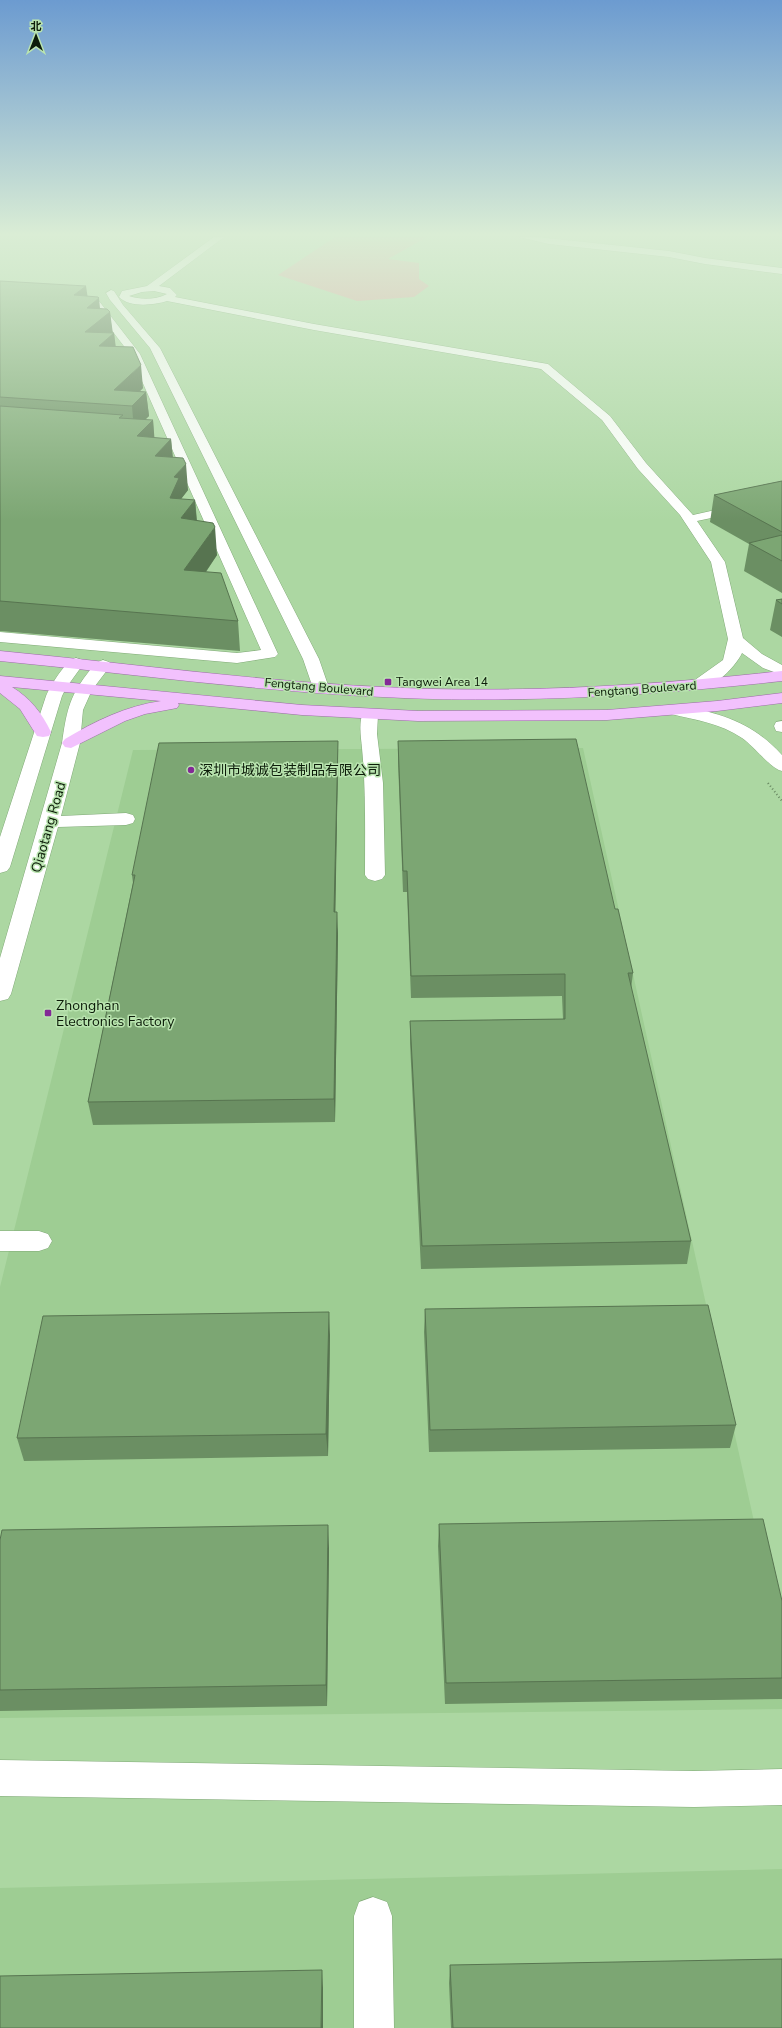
<svg xmlns="http://www.w3.org/2000/svg" width="782" height="2028" viewBox="0 0 782 2028" font-family="'Nunito Sans','Noto Sans SC',sans-serif">
<style>
.built{fill:#9ecd93}
.green{fill:#e29e9d}
.lines{fill:none;stroke-linecap:round;stroke-linejoin:round}
.minor-casing{stroke:#80a977;stroke-width:1}
.major-casing{stroke:#9c6ca7;stroke-width:1}
.path{stroke:#65845e;stroke-width:2;stroke-dasharray:1 2.5;stroke-linecap:butt}
.minor{fill:#fff;fill-rule:evenodd}
.major{fill:#f2c1fd;fill-rule:evenodd}
.wall{fill:#6b8f63}
.shaded-wall{fill:#577450}
.building{fill:#7ca673;stroke:#577450}
.poi-dot{fill:#832996;stroke:#b9e4af;stroke-width:1.5}
.labels{text-anchor:middle;stroke-width:3;stroke-linejoin:round;paint-order:stroke}
.far-poi-label{font-size:12px;fill:#0c1c09;stroke:#b9e4af;text-anchor:start}
.far-street-label{font-size:12px;fill:#0c1c09;stroke:#b9e4af}
.poi-label{font-size:14px;fill:#0c1c09;stroke:#b9e4af;text-anchor:start}
.street-label{font-size:14px;fill:#0c1c09;stroke:#b9e4af}
</style>
<rect width="100%" height="100%" fill="#acd7a2"/>
<path class="built" d="M583 748 782 1648V1709L0 1718V1287L133 750Z
M782 1869V2028H0V1888Z"/>
<path class="green" d="M335 237H427L388 259 419 263V279L429 286 414 297 357 301 278 275Z"/>
<g class="lines">
<defs>
<path id="minor" d="M214 237H224L159 286 170 288 177 295 175 297 314 324 548 364 610 416 646 463 693 515 782 495V503L697 521 725 562 743 638 762 654 782 665V675L763 668 742 653C735 668 710 693 692 688L690 685 692 682 723 660 728 639 711 562 680 515 638 469 602 420 541 369 314 330 167 301C154 305 130 308 119 297L122 291 147 286ZM154 291 167 294C155 300 141 300 129 296L142 292Z
M519 237H537L669 251 705 258 782 268V274L705 264 669 257 549 244Z
M111 290 114 291 123 305 160 348 319 659 329 688 327 691H315L313 688 303 659 150 348 110 300 106 293Z
M96 300 99 301 140 354 278 654 275 657 237 663 0 642V632L237 653 261 650 130 354 93 306 86 303 88 301Z
M76 658 82 660 84 663 66 688 62 696 10 867 7 871 0 873V837L46 696C51 685 65 661 76 658Z
M103 660 109 662 111 665 92 690 83 710 80 743 61 816 126 813 133 815 135 819 133 823 126 825 58 827 11 994 8 999 0 1001V958L62 743C66 714 69 697 87 674 92 668 95 662 103 660Z
M677 705C720 713 752 722 782 755V771C771 769 754 746 742 738 720 723 696 720 671 714L669 710 671 706Z
M370 710 376 711 378 715 377 734 383 783 385 875 382 879 375 881 368 879 365 875C365 832 366 790 362 748 361 737 358 721 364 711Z
M782 721V732L776 731 774 726 776 722Z
M0 1231H39L48 1234 52 1241 48 1248 39 1251H0Z
M0 1760 694 1771 782 1769V1805L694 1807 0 1796Z
M373 1897 387 1902 392 1916 394 2028H354V1916L359 1902Z"/>
<path id="major" d="M0 651C135 664 269 683 404 688 531 693 656 685 782 671V681C656 695 531 703 404 698 269 693 135 674 0 661Z
M0 676 302 705 418 711 607 710 717 701 782 693V703L717 711 607 720 418 721 302 715 178 703 179 705 177 708 145 714 125 721 71 748 65 747 62 743 65 739C95 721 126 706 161 701L12 687C30 698 42 713 51 732L49 736 43 737 37 736 20 709 0 693Z"/>
</defs>
<use href="#minor" class="minor-casing"/>
<use href="#major" class="major-casing"/>
<path class="path" d="M768 783 782 801"/>
<use href="#minor" class="minor"/>
<use href="#major" class="major"/>
</g>
<path class="wall" d="M0 281 87 296 100 308 110 312 112 333H114L115 346 143 388 140 391 146 392 149 416 145 420H153L154 438 171 439 173 457 188 490 181 499 195 500 197 520 217 555 206 572 238 621 240 651 0 631Z
M782 481V593L744 571 749 544 710 522 714 495Z
M782 599V637L770 630 776 600Z
M398 741 615 909 633 973 631 989 691 1241 687 1264 421 1269 410 1043V1021L563 1019 562 996 411 998 407 892H403L398 761Z
M338 761 335 912 338 934 335 1122 93 1125 88 1102 133 883 132 875Z
M425 1309 736 1425 730 1448 429 1452 424 1332Z
M330 1335 328 1456 24 1461 17 1438Z
M439 1524 782 1601V1699L445 1704 438 1546Z
M0 1540 329 1548 327 1706 0 1711Z
M450 1965 782 2028H451L449 1983Z"/>
<path class="shaded-wall" d="M86 286 89 306 99 298 101 319 110 312 113 334 85 332 74 295Z
M114 333 117 356 99 346Z
M141 365 143 388 126 405 114 390Z
M146 392 149 416 134 430 132 406Z
M153 420 155 445 137 436Z
M171 439 173 464 155 456Z
M186 464 188 490 181 499 170 498 174 477Z
M195 500 197 527 181 518Z
M215 527 217 555 187 599 184 570Z
M338 741V761L335 934 334 912Z
M337 912 338 934 335 1122 334 1099Z
M329 1312 330 1335 328 1456 326 1434Z
M328 1525 329 1548 327 1706 326 1685Z
M322 1970 323 1988V2028H321Z"/>
<path class="building" d="M0 281 86 286 74 295 98 297 99 298 87 308 107 309 110 312 85 332 114 333 99 346 133 347 141 365 114 390 146 392 132 406 0 397Z
M0 406 123 415 119 418 153 420 137 436 171 439 155 456 183 458 186 464 174 477 179 478 170 498 195 500 181 518 213 523 215 527 184 570 221 573 238 621 0 601Z
M782 481V532L714 495Z
M782 535V561L749 543Z
M782 599V604L776 600Z
M576 739 615 909H618L633 973H628L691 1241 422 1246 410 1021 565 1019V974L411 976 407 871H403L398 741Z
M338 741 334 912H337L334 1099 88 1102 135 875H132L159 743Z
M708 1305 736 1425 430 1430 425 1309Z
M329 1312 326 1434 17 1438 43 1316Z
M763 1519 782 1601V1678L446 1683 439 1524Z
M328 1525 326 1685 0 1690V1540L2 1530Z
M782 1959V2028H453L450 1965Z
M322 1970 321 2028H0V1976Z"/>
<linearGradient id="sky" x2="0" y2="1"><stop stop-color="#6c9bd0"/><stop offset="0.45" stop-color="#daedd5"/><stop offset="1" stop-color="#daedd5" stop-opacity="0"/></linearGradient>
<rect width="782" height="521" fill="url(#sky)"/>
<g class="poi-dot">
<rect x="384" y="678" width="8" height="8" rx="2"/>
<circle cx="191" cy="770" r="4"/>
<rect x="44" y="1009" width="8" height="8" rx="2"/>
</g>
<g class="labels">
<g class="far-poi-label">
<text x="396" y="686">Tangwei Area 14</text>
</g>
<g class="far-street-label">
<text transform="translate(319 687) rotate(5)" y="4">Fengtang Boulevard</text>
<text transform="translate(642 689) rotate(-4)" y="4">Fengtang Boulevard</text>
</g>
<g class="poi-label">
<text x="199" y="775">深圳市城诚包装制品有限公司</text>
<text x="56" y="1010">Zhonghan<tspan x="56" dy="16">Electronics Factory</tspan></text>
</g>
<g class="street-label">
<text transform="translate(48 827) rotate(-74)" y="5">Qiaotang Road</text>
</g>
</g>
<g transform="translate(36 36)" stroke="#b9e4af" stroke-width="3" paint-order="stroke">
<path d="M0-3L7 15L0 10L-7 15Z" fill="#0c1c09"/>
<text y="-6" font-size="11" font-weight="bold" text-anchor="middle" fill="#0c1c09">北</text>
</g>
</svg>
